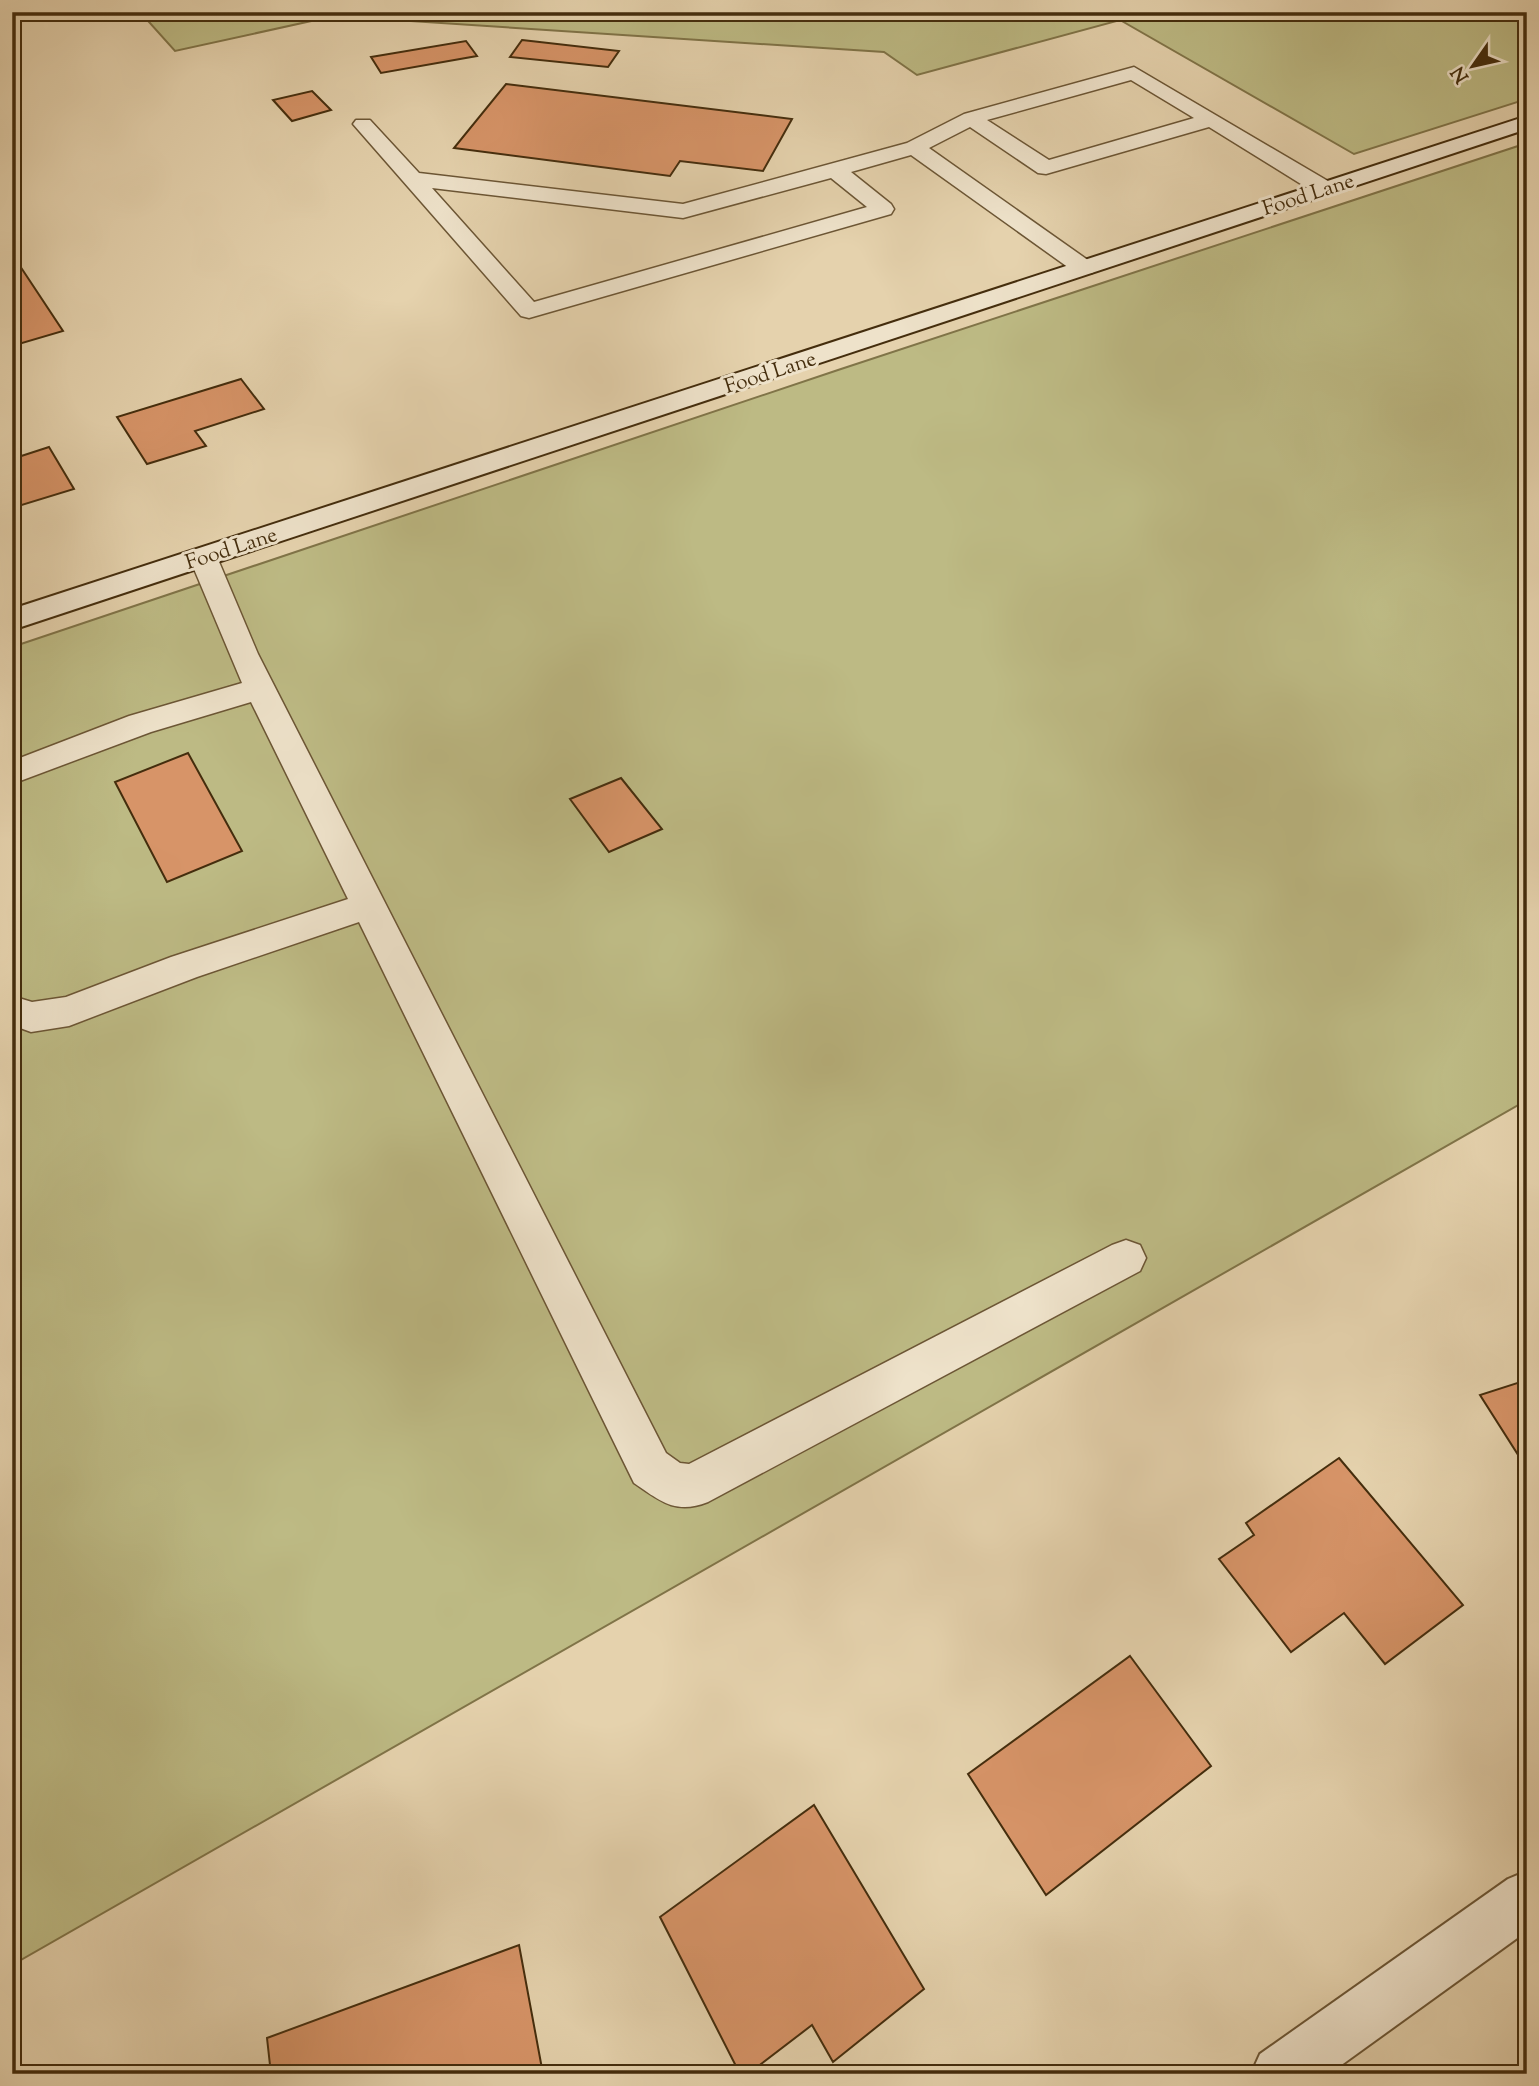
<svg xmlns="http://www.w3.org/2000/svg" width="1539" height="2086" viewBox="0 0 1539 2086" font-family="'Sorts Mill Goudy',serif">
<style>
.green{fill:#bdba84;stroke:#807448;stroke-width:2}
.building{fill:#d79468;stroke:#442d0d;stroke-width:2}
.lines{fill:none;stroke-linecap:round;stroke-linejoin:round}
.lane-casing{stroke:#6c5635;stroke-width:3}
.street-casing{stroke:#6c5635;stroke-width:4}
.secondary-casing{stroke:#442d0d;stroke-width:4}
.lane{fill:#eee2ca;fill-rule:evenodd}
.street{fill:#eee2ca;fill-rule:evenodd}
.secondary{fill:#eee2ca;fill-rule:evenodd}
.labels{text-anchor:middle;stroke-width:6;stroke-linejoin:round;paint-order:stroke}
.far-street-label{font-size:21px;fill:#442d0d;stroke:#eee2ca}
</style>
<rect width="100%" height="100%" fill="#e5d2ad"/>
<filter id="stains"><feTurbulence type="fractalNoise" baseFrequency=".00286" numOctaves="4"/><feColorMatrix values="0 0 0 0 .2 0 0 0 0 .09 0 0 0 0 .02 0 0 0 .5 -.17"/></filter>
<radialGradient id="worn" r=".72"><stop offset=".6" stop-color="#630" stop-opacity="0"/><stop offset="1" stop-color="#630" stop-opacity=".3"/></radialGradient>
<path class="green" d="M140 12H1527V99L1354 154 1120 20 917 75 884 52 334 16 175 51Z
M1527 143V1100L12 1965V647L838 370Z"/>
<path class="building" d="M522 40 619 51 608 67 510 57Z
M466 41 477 56 381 73 371 57Z
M506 84 792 119 763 171 680 161 670 176 454 148Z
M312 91 331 110 292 121 273 100Z
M20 266 63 331 12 346V269Z
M241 379 264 409 195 431 206 446 147 464 117 417Z
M49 447 74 489 12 508V459Z
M188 753 242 851 167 882 115 782Z
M621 778 662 829 609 852 570 799Z
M1527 1380V1469L1480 1395Z
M1339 1458 1463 1605 1385 1664 1344 1613 1291 1652 1219 1559 1254 1535 1246 1523Z
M1130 1656 1211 1766 1046 1895 968 1774Z
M814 1805 924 1989 833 2062 812 2025 748 2074H740L660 1917Z
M519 1945 543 2074H271L267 2038Z"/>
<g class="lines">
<defs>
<path id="lane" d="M1134 67 1333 184 1336 189 1333 194H1317L1209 127 1046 174 1038 173 970 127 929 148 1092 263 1096 268 1092 273H1076L911 155 851 172 891 204 894 209 891 214 529 318 521 316 353 124 356 120H370L419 173 683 204 907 143 964 114ZM1131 80 1194 118 1049 160 987 120ZM831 178 867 207 534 302 432 188 683 218Z
M203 548 213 551 217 557 258 654 666 1453 680 1463 689 1464 1112 1245 1126 1240 1140 1245 1146 1258 1140 1271 708 1502C676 1515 660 1501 634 1483L359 922 197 977 69 1026 31 1032 12 1025V996L32 1002 66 997 171 957 348 899 251 702 151 732 12 784V761L129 716 242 683 189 557 193 551Z"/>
<path id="street" d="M1527 1871V1931L1329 2074H1251L1260 2054 1508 1879Z"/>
<path id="secondary" d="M1527 116V129L12 630V609Z"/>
</defs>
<use href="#lane" class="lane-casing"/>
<use href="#street" class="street-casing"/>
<use href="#secondary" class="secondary-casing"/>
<use href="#lane" class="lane"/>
<use href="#street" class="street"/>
<use href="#secondary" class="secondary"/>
</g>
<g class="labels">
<g class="far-street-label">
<text transform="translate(1308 194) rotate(-18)" y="7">Food Lane</text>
<text transform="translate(770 372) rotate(-18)" y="7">Food Lane</text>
<text transform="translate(231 548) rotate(-18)" y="7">Food Lane</text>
</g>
</g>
<rect width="1539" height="2086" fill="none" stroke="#e5d2ad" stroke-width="42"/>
<rect x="14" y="14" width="1511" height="2058" fill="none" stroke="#442d0d" stroke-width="3.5"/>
<rect x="21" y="21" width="1497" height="2044" fill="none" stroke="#442d0d" stroke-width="2"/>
<g transform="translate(1473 66) rotate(236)" stroke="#eee2ca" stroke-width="5" paint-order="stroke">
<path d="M0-5L12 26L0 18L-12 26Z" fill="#442d0d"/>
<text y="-10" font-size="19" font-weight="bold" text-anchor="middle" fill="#442d0d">N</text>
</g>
<rect width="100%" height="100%" filter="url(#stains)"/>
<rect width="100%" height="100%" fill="url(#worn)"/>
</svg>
